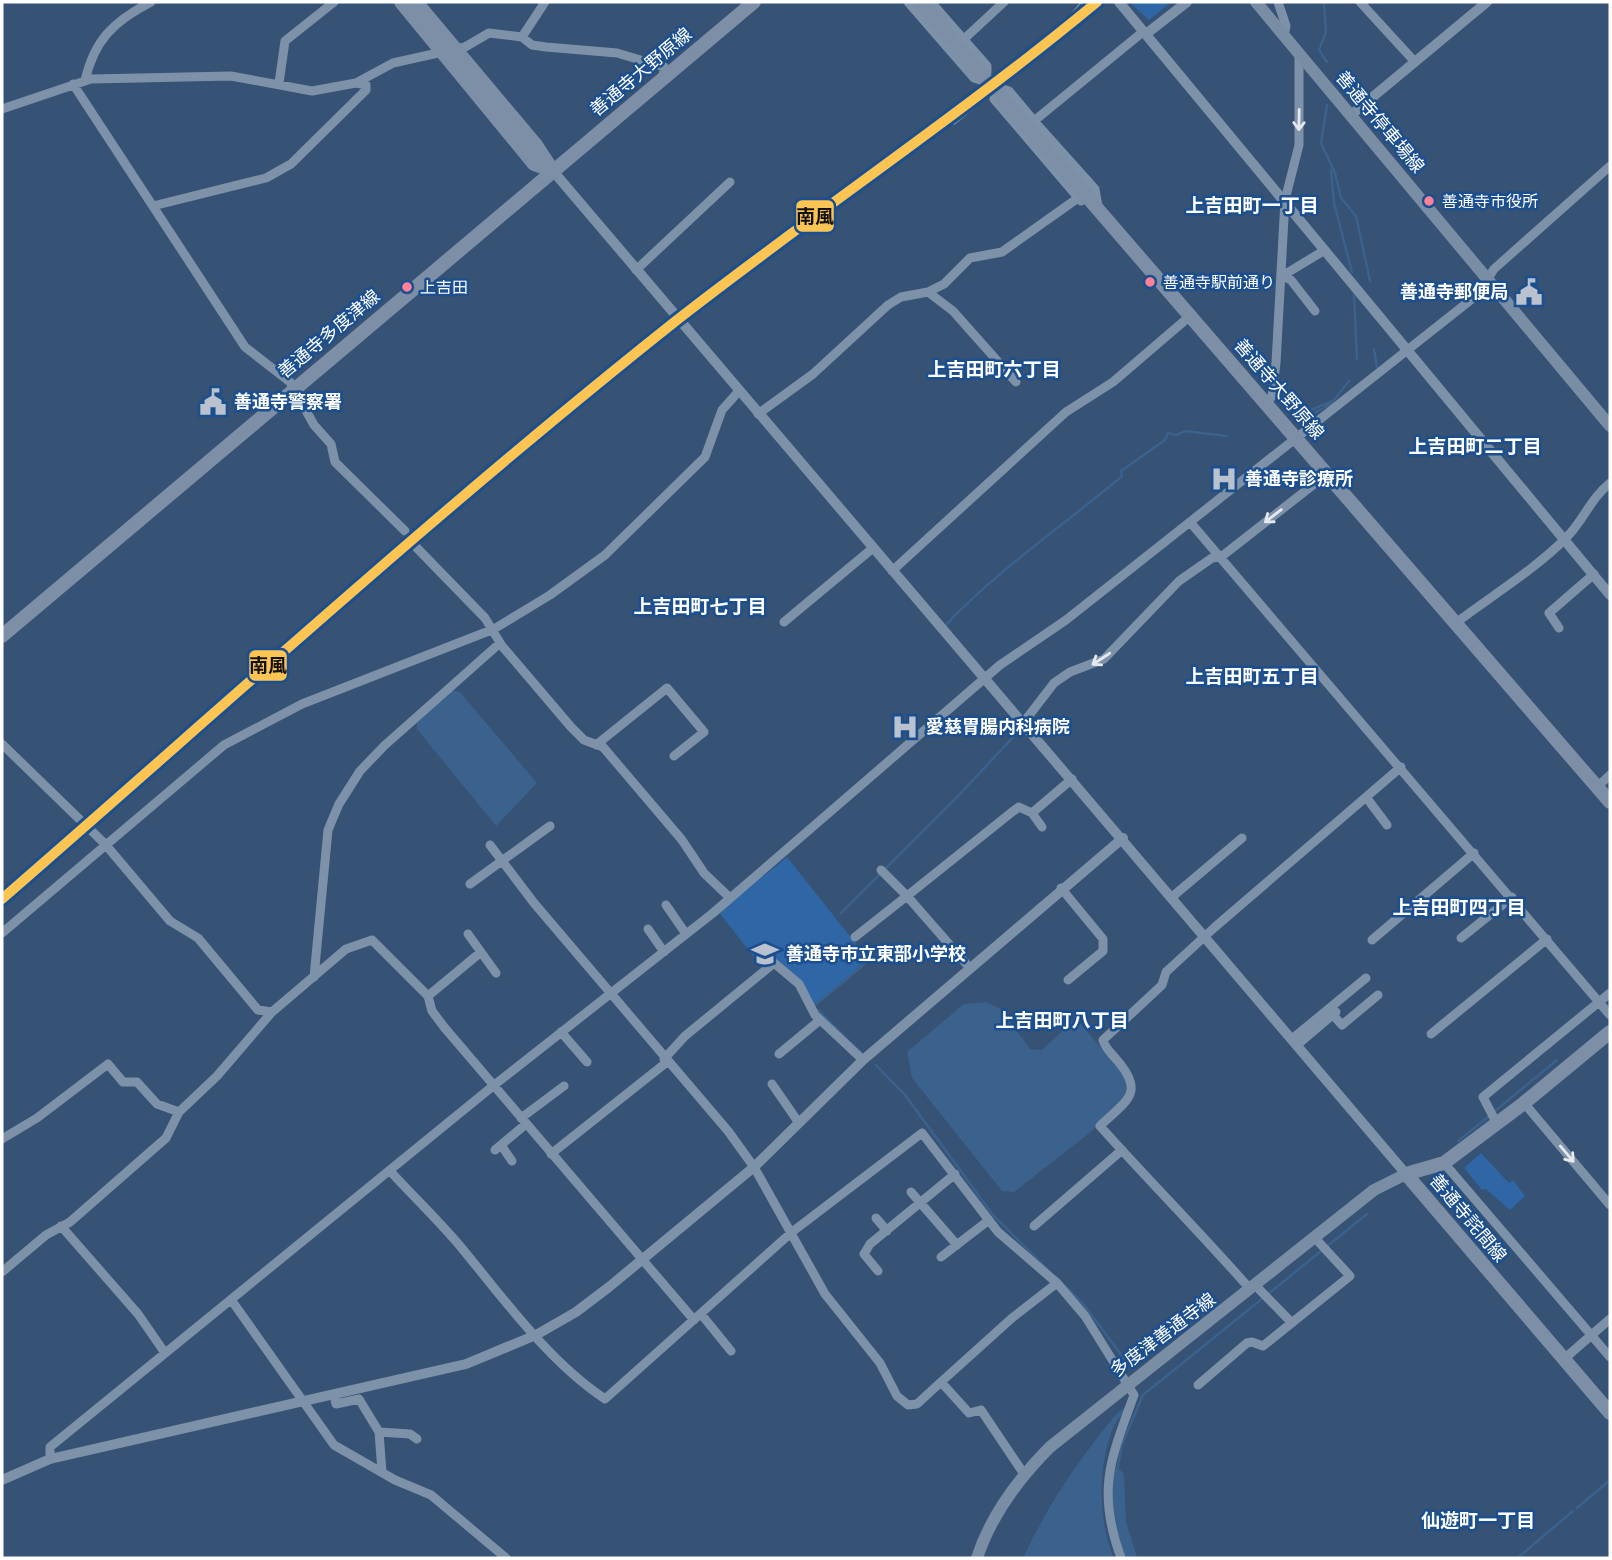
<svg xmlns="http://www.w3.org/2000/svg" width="1612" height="1560" viewBox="0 0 1612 1560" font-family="'Roboto Condensed','Noto Sans JP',sans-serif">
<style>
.green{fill:#2f66a5}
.water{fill:#3b618d}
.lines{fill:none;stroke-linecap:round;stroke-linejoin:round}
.stream{stroke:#3b618d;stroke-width:2.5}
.river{stroke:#3b618d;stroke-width:16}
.minor{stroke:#7d92a8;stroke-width:9}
.tertiary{stroke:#7d92a8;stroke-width:10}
.secondary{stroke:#798da4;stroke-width:12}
.primary{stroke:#7d8ea7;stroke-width:14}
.rail-casing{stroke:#7e92a7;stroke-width:5}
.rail{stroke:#1b4f8f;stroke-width:2.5;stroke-dasharray:8;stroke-linecap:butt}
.primary-bridge{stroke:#7d8ea7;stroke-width:14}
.rail-1-casing{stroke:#1b4f8f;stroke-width:16}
.rail-1{stroke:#fcc553;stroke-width:10}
.oneway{stroke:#e5e9ee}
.bus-dot{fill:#ff8098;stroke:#1b4f8f;stroke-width:2.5}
.labels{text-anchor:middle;stroke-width:5;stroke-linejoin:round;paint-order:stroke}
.bus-label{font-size:16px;fill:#fff;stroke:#1b4f8f;text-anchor:start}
.street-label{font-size:18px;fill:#fff;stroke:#1b4f8f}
.poi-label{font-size:18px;font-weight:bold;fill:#fff;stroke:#1b4f8f;text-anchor:start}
.neighbourhood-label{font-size:19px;font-weight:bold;fill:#fff;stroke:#1b4f8f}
.line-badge{stroke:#1b4f8f;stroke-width:2.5}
.pale-badge-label{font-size:19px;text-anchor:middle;font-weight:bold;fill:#111}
</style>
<rect width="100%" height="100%" fill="#365274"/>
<path class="green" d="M1129 2H1172L1149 20Z
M787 857 868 959 814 1006 801 980 775 959 763 969 719 912Z
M1481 1153 1509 1183 1513 1180 1525 1196 1510 1210 1486 1189 1482 1190 1464 1168Z"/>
<path class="water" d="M453 690 460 692 537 783 496 826 417 729V722Z
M986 1002 1001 1009 1030 1049 1042 1050 1076 1018 1127 1079 1128 1097 1087 1135 1014 1192 1002 1191 912 1078 907 1052 964 1004Z
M1127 1406C1125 1413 1119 1417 1115 1424 1097 1461 1098 1522 1114 1558H1023C1048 1504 1079 1459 1117 1413Z"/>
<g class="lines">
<path class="stream" d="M1324 2 1326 32 1319 50 1327 62
M1327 105 1321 143 1335 173 1341 198 1356 216 1370 281
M1331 170 1334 203 1352 272
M1354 295 1357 359
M1374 349 1377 367
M1298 415 1333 401 1349 381
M1302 419 1331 404
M945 626C997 570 1063 526 1122 476L1121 471 1165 440 1168 433 1177 435 1185 431 1227 436
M841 913 958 796 1018 732
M815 1005 866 963 854 942
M818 1010 860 1052
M876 1065 905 1095 993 1215 1048 1270
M1495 1111 1557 1060
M1458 1141 1488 1117
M1065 1286 1084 1305 1131 1368
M1116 1477 1122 1444 1143 1395 1367 1214
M1577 1508 1610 1480
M1520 1556 1573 1511"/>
<path class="river" d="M1116 1477 1118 1523 1129 1558"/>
<path class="minor" d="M908 2 974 78 980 80 987 72V66L931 2
M1278 2 1286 26 1284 35
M1360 2 1415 62
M522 37 545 2
M963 40 1004 2
M85 81C94 40 114 21 151 2
M279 83 285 41 334 2
M73 84 245 347 290 382 314 425 331 444 335 462 405 531
M2 109 91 79 231 76 312 91 356 83 393 63 465 47 489 33 522 37 532 45 546 47 617 53 664 67 663 78
M1034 121 1009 91 1003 89 994 99 1081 201
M153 206 266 178 291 164 366 90V85L356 83
M1098 206 1095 189 1034 121 1144 31
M636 270 730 182
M1282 276 1325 250
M1282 276 1291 280 1315 311
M928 292 953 311 1016 382
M1267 403 1272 396 1276 363 1285 200 1299 145V54
M758 414 813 374 888 305 901 297 928 292 944 284 970 258 1002 252 1078 198
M1190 522 1610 1015
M415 546 485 618 502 646 571 727 584 740 603 747 682 840 704 873 730 898
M892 571 1066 412 1113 382 1190 316
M784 622 873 548
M1457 622C1493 595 1534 570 1566 538 1584 520 1590 499 1610 483
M1559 628 1549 613 1594 574
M1024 722 1054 683 1070 672 1104 659 1179 581 1212 558 1221 557 1327 474
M2 744 105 844 170 921 198 938 258 1010 272 1012
M596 745 667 688 704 732 674 756
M1597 787 1610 775
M1366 797 1387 825
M1032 813 1042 827
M490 845 534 903 728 1131 754 1167 825 1294 880 1363 897 1396 908 1405 917 1404 941 1382 969 1413 981 1410 1024 1474
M470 884 550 826
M1061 888 1103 939V951L1068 980
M1172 897 1242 838
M666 905 686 934
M648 929 664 952
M2 933 224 745 302 704 494 629 550 595 605 555 705 457 722 410 739 391
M468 934 496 973
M855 937 907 896 881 870
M1461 938 1512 897
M1372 940 1474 853
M969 967 907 896 1012 812 1019 807 1032 813 1072 779
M314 977 328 830 339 804 360 771 384 746 500 643
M428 996 481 952
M1333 1015 1342 1025 1378 995
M561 1032 587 1062
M1431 1034 1547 939
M1292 1039 1366 978
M1297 1045 1336 1012
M779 1054 820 1020
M664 1059 685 1036 774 963 799 984 815 1015 863 1060
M772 1084 799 1123
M1524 1103 1610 1205
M521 1118 564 1086
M1497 1124 1483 1097 1610 993
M2 1139 37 1118 108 1064 123 1082H137L157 1104 179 1112
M501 1145 512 1161
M495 1150 526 1124
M551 1154 667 1062
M1444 1163 1610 1357
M390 1171C413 1196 438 1220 460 1246 504 1299 548 1361 605 1399L792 1232 922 1133 998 1232 1057 1283 1085 1316 1134 1395C1111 1458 1096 1490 1121 1558
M911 1192 957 1245
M876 1218 887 1231
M61 1226 138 1314 165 1353
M1034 1226 1122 1150
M941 1257 989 1220
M878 1271 864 1254 870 1244 955 1174
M2 1272 46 1235 70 1222 166 1138 179 1112 217 1076 272 1012 346 949 372 940 428 996 432 1011 444 1027 694 1320
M1255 1285 1292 1323
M1250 1289C1201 1233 1149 1181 1100 1126 1127 1100 1146 1093 1116 1059 1111 1053 1105 1048 1103 1040L1162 985 1166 972 1215 927 1401 767
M232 1301 334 1445 395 1480 431 1495 506 1558
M701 1314 731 1351
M1564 1359 1610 1319
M941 1382 1012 1318 1057 1283
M1198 1385 1247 1343 1252 1342 1263 1346 1350 1276 1315 1238
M334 1395 336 1404 359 1399 379 1432 382 1472
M379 1432 410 1434 417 1439
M50 1459V1447L493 1086 713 913 1000 665 1066 620 1477 295 1494 269 1610 166"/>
<path class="tertiary" d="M1119 2 1610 595
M1146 34 1187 2
M1351 115 1487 2
M553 171 1406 1174
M2 1480 50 1459 466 1364 536 1335 576 1312 609 1287 754 1167 863 1060 1123 838"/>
<path class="secondary" d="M1256 2 1610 426
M977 1558C991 1515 1018 1479 1050 1447L1374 1190 1406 1174"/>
<path class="primary" d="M401 2 534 164 553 171
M416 2 536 145 553 171
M1070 177 1610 802
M2 636 754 2
M1610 1032 1524 1103 1444 1163 1406 1174 1610 1413"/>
<defs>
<path id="rail" d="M1066 23 1084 2
M954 122 1038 51"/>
</defs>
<use href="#rail" class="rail-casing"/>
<use href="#rail" class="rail"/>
<path class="primary-bridge" d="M922 5 1070 177"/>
<defs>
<path id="rail-1" d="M2 899C225 705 445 504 677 320 815 212 962 114 1097 2"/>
</defs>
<use href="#rail-1" class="rail-1-casing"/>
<use href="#rail-1" class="rail-1"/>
</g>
<defs><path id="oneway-shaft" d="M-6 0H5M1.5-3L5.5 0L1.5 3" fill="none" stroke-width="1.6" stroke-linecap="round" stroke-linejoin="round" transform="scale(1.75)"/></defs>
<g class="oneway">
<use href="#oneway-shaft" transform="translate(1299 120) rotate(91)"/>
<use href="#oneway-shaft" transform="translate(1273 516) rotate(142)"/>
<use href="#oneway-shaft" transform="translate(1101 659) rotate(147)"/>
<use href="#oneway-shaft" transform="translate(1567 1154) rotate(50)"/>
</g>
<defs>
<symbol id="civic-bare" viewBox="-9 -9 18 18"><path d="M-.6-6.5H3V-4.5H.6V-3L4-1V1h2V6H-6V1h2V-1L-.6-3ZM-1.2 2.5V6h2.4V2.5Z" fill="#b9c2ce" stroke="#1b4f8f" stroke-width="2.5" paint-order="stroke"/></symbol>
<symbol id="hospital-bare" viewBox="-9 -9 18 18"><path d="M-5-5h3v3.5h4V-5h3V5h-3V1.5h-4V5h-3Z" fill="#b9c2ce" stroke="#1b4f8f" stroke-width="2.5" paint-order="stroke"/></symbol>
<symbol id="school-bare" viewBox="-9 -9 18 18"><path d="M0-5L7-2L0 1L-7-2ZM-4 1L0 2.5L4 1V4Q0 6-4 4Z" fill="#b9c2ce" stroke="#1b4f8f" stroke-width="2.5" paint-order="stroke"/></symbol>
</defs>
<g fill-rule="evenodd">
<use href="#civic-bare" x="1510" y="273" width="38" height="38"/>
<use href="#civic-bare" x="194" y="383" width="38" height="38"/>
<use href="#hospital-bare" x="1205" y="460" width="38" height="38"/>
<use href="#hospital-bare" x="886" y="708" width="38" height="38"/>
<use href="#school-bare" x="746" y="935" width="38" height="38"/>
</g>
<g class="bus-dot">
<circle cx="1429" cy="201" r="6"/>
<circle cx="1150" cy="282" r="6"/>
<circle cx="407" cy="287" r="6"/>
</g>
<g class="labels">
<g class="bus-label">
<text x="1442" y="207">善通寺市役所</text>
<text x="1163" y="288">善通寺駅前通り</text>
<text x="420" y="293">上吉田</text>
</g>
<g class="street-label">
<text transform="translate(641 72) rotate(-40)" y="6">善通寺大野原線</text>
<text transform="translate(1380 122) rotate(50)" y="6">善通寺停車場線</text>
<text transform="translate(329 334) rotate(-40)" y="6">善通寺多度津線</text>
<text transform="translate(1279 389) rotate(49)" y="6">善通寺大野原線</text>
<text transform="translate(1468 1218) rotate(50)" y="6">善通寺詫間線</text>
<text transform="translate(1163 1335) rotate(-37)" y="6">多度津善通寺線</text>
</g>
<g class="poi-label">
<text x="1508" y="298" text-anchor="end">善通寺郵便局</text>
<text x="234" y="408">善通寺警察署</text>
<text x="1245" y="485">善通寺診療所</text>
<text x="926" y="733">愛慈胃腸内科病院</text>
<text x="786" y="960">善通寺市立東部小学校</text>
</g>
<g class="neighbourhood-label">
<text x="1252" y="212">上吉田町一丁目</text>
<text x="994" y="376">上吉田町六丁目</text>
<text x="1475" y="453">上吉田町二丁目</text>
<text x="700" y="613">上吉田町七丁目</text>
<text x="1252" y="683">上吉田町五丁目</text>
<text x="1459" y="914">上吉田町四丁目</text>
<text x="1062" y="1027">上吉田町八丁目</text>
<text x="1478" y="1527">仙遊町一丁目</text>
</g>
</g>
<g class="line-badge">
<rect x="795" y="199" width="40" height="34" rx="7" fill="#fcc553"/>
<rect x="248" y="649" width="40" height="33" rx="7" fill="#fcc553"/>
</g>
<g class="pale-badge-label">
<text x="815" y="223">南風</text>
<text x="268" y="672">南風</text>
</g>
<rect width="1612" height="1560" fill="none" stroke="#ffffff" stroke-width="7"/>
</svg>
